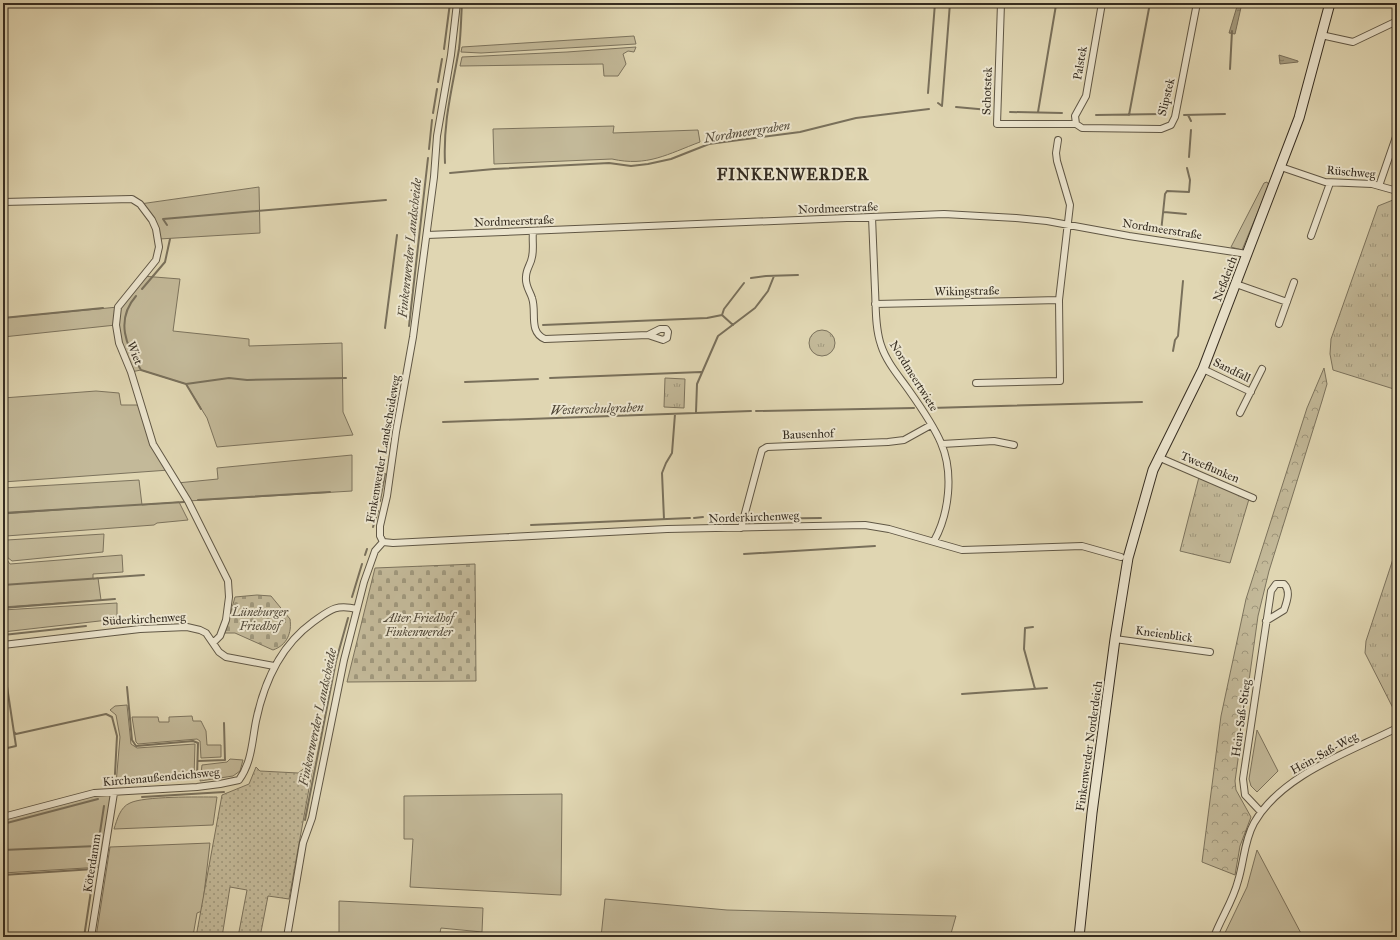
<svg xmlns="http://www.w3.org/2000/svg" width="1400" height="940" viewBox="0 0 1400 940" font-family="'IM FELL Great Primer',serif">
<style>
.grass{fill:#c3b999;stroke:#7c735d}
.forest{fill:url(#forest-crowns);stroke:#7c735d}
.cemetery{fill:url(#cemetery-stones);stroke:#7c735d}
.park{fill:url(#park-tufts);stroke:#7c735d}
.garden{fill:url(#garden-dots);stroke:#7c735d}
.water{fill:url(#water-ripples);stroke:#79705b}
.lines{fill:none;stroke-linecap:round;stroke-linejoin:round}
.stream{stroke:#79705b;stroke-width:2}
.street-casing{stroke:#605745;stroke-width:8}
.secondary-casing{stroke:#362d21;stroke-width:11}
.street{stroke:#ebe4cd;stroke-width:6}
.secondary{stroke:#ebe4cd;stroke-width:9}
.labels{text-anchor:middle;stroke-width:4;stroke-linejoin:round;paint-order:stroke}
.street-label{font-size:12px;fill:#362d21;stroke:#ebe4cd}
.park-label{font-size:12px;font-style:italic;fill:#524939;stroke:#ebe4cd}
.water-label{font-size:13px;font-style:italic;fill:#524939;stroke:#ebe4cd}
.district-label{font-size:16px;font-weight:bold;letter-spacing:1px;fill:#362d21;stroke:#ebe4cd}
</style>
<defs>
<pattern id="forest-crowns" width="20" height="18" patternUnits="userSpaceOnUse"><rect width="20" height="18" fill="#c3b999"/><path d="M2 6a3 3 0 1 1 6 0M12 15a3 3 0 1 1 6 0" fill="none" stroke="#9f977c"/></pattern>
<pattern id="cemetery-stones" width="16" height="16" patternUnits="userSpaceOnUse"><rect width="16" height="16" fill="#c3b999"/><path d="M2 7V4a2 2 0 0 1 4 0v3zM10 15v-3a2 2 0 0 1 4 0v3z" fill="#9f977c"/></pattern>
<pattern id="park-tufts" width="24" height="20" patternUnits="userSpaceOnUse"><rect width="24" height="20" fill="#c3b999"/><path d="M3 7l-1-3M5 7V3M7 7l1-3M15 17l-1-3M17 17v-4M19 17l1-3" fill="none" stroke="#9f977c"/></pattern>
<pattern id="garden-dots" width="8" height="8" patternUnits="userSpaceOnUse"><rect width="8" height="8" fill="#c3b999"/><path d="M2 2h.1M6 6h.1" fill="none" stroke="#9f977c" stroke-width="1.8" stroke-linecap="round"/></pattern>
<pattern id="water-ripples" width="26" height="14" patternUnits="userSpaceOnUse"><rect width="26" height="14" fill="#a69d81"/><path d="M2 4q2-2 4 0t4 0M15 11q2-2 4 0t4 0" fill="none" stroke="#888069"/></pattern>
</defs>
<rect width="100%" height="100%" fill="#e0d6b2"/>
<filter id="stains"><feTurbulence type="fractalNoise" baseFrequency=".005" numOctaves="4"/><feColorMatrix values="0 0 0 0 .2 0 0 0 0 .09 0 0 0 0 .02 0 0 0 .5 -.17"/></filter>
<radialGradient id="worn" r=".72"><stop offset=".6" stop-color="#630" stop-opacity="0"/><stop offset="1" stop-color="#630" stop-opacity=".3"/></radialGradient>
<path class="grass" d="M634 36 636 44 481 53 461 52 462 47Z
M636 47 634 52 628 51 623 54 626 64 618 76H604L603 64 460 66 462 57 567 52Z
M614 126 613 133 698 130 700 142C668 154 647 167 612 159L494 164 493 129Z
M1267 182 1269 185 1242 250 1231 247 1264 183Z
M259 187 260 233 159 239 140 204Z
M142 276 180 279 173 331 249 339V346L342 343 343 412 353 435 217 447 207 418 186 384 141 370 131 372 116 325 3 337V318L118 307Z
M96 391 119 393 121 405H141L153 444 169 470 3 482V398Z
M352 455V491L188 501 177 483 218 479 217 468Z
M139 480 142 505 179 502 188 520 157 523 154 525 6 536 7 540 104 534 103 552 12 561 7 557 6 540H3V514L99 507 3 513V488Z
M122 555 123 572 93 574V579L98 578 101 600 3 607V561L7 560 10 564Z
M117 603V619L3 632V610Z
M127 705 131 744 137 748 195 744 194 777 116 784 120 737 116 715 110 710 115 706Z
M192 716 193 721H201L206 731 207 745H221V757L201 758 200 741 197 739 138 744 136 742 132 717H158L159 722H169V717Z
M1257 730 1278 771 1257 792 1251 786 1249 779Z
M230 759 243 760 240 771 233 776 200 781 202 765 227 762Z
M94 793H114L102 867 3 873V817Z
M562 794 561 895 410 887 413 839H404V796Z
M217 797 213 825 114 829C117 820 120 807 130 803 144 796 199 797 217 797Z
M210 843 202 911 197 913 193 936 96 937 110 847Z
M1257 850 1303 937H1223L1247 887Z
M605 899 727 910 956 916 950 937H601Z
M339 901 483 908 482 932 441 928 439 937H339Z"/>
<path class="forest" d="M1324 368 1327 384 1322 401 1269 571 1258 616 1235 781 1236 790 1251 817 1240 846 1235 875 1202 862 1221 716 1246 599 1307 408Z"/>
<path class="cemetery" d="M475 564 476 681 347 682 375 568Z
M257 595 271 596 290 619C292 633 287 645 273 650L235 633H225L235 597Z"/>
<path class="park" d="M1393 200 1397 201V390L1333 370 1330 354 1331 339 1378 206Z
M809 343a13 13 0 1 1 26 0a13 13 0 1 1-26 0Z
M665 378 685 379 684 408 664 407Z
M1199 477 1249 499 1230 563 1180 551Z
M1397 547V714H1396L1365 653 1366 641Z"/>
<path class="garden" d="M314 761 289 899 268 896 260 937H238L247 890 230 887 222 937H196L222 795 249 784 256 767 260 771 298 773Z"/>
<path class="water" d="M1238 3H1242L1235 34 1229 33Z
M1279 55 1298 61V62L1280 64Z"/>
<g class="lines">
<path class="stream" d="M444 49 450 3
M1230 69 1232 31
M438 82 442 59
M928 93 935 3
M938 103 942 106
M942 106 950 3
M956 107 989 110
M1010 112 1062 113
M1038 112 1056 5
M433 113 437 89
M1096 115 1162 114
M1129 115 1150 3
M1184 115 1225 114
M1188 115 1191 121
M429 149 432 120
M1189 157 1191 130
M445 163C443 121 452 90 459 49 461 34 461 18 462 3
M450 173 494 169 609 163 631 166 648 164 671 159 709 144 800 132 856 118 929 109
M1164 212 1186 214
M167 225 163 219 386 200
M1161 232 1165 194 1167 191 1189 192 1190 180 1187 168
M751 278 766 276 798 275
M142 289 165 262 170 239
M136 296C115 320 126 346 141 370L186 384 201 409
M3 318 103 308
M543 325 707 318 722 315
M733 325 722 315 724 309 744 283
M409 326 428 158
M385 328 397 235
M1173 351 1175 340 1178 336 1183 281
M550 378 701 372
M465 382 538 379
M186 384 229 378 247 380 346 378
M931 408 1142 402
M756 411 914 408
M696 412 697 384 718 336 755 308 768 291 774 276
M443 422 751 411
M198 500 330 492
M380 501 385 474
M3 513 184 502
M694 518 703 517
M710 518 738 519
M664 519 662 473 666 463 672 453 675 414
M750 519 821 518
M531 525 690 518
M373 527 378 511
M3 538H5L7 560 3 561
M744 554 875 546
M365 555 367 549
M3 585 144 575
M352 597 362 564
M3 608 115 599
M1033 627 1025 628 1024 649 1035 689
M3 635 86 626
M3 660 16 746 3 749
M127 687 132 740 136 746 193 741 198 743 197 778 139 783
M962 694 1047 688
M14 732 16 734 106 714 112 717 117 736 115 774
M198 761 225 760 224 723
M142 797 224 792
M305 820 336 661 348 618
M3 824 98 799
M3 850 97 846
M3 875 94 869
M84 937 104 806"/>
<defs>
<path id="street" d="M1001 3 997 124H1076
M1321 35 1353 42 1397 21
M1076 124 1082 128 1161 129 1171 125 1175 117 1197 3
M1076 124 1075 116 1086 96 1102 3
M1281 167 1325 182 1372 184 1397 191
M1379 186 1397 134
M3 202 132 199 140 204 152 220 156 229 159 247 156 260 118 307 116 325 119 343 131 372 153 444 188 501 228 581 229 597 226 620 220 636 213 643
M872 217C873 242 874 266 875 290 876 308 875 328 881 345 886 361 898 375 908 389 920 406 933 424 941 443 954 473 949 514 934 541
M533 232C532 240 534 249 532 257 531 264 526 269 526 277 525 286 530 291 532 298 537 312 528 332 545 339L648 335 663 340 667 338 668 332 666 329H660L648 335
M427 235 944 214 1016 218 1047 221 1129 236 1247 254
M1311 236 1330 183
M1236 284 1287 302
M875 304 1059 300
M1279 324 1294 282
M1203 369 1251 392
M976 383 1060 381 1059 300 1070 205 1057 161 1056 153 1058 140
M1240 413 1262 369
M942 444 994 441 1014 445
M1158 457 1253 498
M741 528 760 457 762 450 767 447 888 442 904 440 931 425
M383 542 393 543 667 529 865 525 889 529 962 550 1082 546 1121 557
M383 542 380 536V526L387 496 396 432 413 337 434 177 437 136 451 55 457 3
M1115 639 1210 652
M3 645 140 629 187 627 200 630 206 633 219 652 226 657 274 666
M1261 812 1245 795 1243 779 1270 598 1271 591 1276 584H1284C1291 591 1287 601 1284 610L1266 621
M3 817 94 793 197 787 220 784 239 780C252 762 252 741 256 721 264 682 280 646 313 622 330 610 335 604 357 609
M91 937 114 793
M287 937 303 843 312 818 344 660 364 582 375 551 383 542
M1214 937C1221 918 1233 901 1238 881 1244 862 1244 841 1254 823 1282 774 1350 752 1397 728"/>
<path id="secondary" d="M1079 937 1092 813 1115 639 1128 558 1153 470 1203 369 1299 118 1330 3"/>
</defs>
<use href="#street" class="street-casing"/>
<use href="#secondary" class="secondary-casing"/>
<use href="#street" class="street"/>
<use href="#secondary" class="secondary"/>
</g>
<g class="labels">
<g class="street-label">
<text transform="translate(1080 63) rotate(-80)" y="4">Palstek</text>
<text transform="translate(987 91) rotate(-88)" y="4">Schotstek</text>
<text transform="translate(1166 97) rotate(-76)" y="4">Slipstek</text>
<text transform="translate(1351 172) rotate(5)" y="4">Rüschweg</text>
<text transform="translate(838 208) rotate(-2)" y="4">Nordmeerstraße</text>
<text transform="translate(514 221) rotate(-2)" y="4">Nordmeerstraße</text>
<text transform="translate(1162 229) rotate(9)" y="4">Nordmeerstraße</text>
<text transform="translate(1225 279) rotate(-69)" y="4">Neßdeich</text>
<text transform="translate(967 291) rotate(-1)" y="4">Wikingstraße</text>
<text transform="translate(135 353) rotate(69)" y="4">Wiet</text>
<text transform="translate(1232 370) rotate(26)" y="4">Sandfall</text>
<text transform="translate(914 376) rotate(58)" y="4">Nordmeertwiete</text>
<text transform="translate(808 434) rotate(-2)" y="4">Bausenhof</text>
<text transform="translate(383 449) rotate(-80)" y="4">Finkenwerder Landscheideweg</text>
<text transform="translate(1210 467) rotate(23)" y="4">Tweeflunken</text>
<text transform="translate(754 517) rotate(-2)" y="4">Norderkirchenweg</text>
<text transform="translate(144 619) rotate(-3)" y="4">Süderkirchenweg</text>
<text transform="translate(1164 634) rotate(8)" y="4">Kneienblick</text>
<text transform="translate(1241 718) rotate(-82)" y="4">Hein-Saß-Stieg</text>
<text transform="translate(1089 746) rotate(-82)" y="4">Finkenwerder Norderdeich</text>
<text transform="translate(1324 753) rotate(-29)" y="4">Hein-Saß-Weg</text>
<text transform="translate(161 777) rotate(-5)" y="4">Kirchenaußendeichsweg</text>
<text transform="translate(92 863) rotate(-81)" y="4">Köterdamm</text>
</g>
<g class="park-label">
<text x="260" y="616">Lüneburger<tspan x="260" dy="14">Friedhof</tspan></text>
<text x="419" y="622">Alter Friedhof<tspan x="419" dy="14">Finkenwerder</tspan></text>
</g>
<g class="water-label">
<text transform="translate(747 131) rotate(-9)" y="5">Nordmeergraben</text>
<text transform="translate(409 248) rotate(-84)" y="5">Finkenwerder Landscheide</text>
<text transform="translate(597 408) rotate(-2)" y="5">Westerschulgraben</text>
<text transform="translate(317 717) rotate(-78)" y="5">Finkenwerder Landscheide</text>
</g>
<g class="district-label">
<text x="793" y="180">FINKENWERDER</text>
</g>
</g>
<rect width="1400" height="940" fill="none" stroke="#e0d6b2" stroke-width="16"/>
<rect x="4" y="4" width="1392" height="932" fill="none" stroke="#362d21" stroke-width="2"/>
<rect x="8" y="8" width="1384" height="924" fill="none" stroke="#362d21"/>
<rect width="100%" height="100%" filter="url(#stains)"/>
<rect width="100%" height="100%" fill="url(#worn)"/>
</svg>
